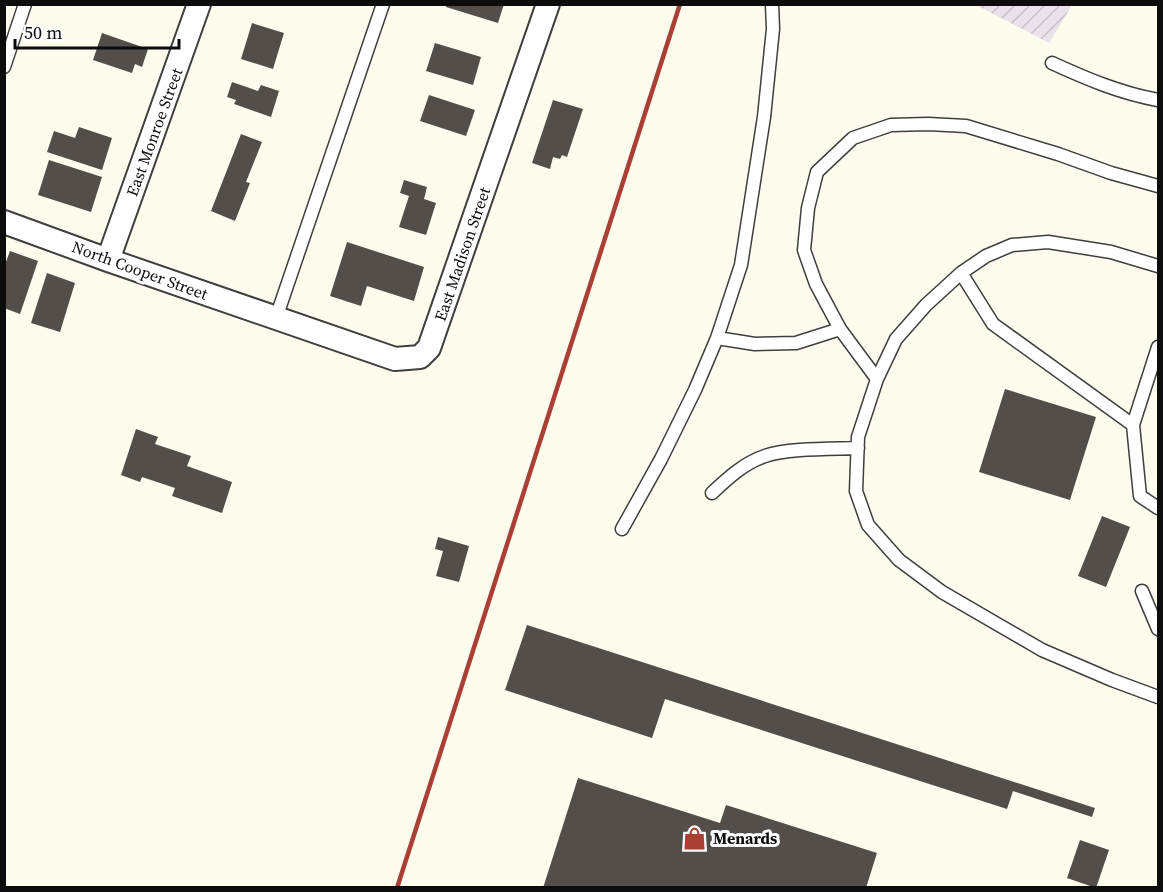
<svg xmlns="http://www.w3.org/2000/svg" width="1163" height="892" viewBox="0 0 1163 892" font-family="'Source Serif 4',serif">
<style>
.industrial{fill:url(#industrial-furrows)}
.building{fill:#534e4a}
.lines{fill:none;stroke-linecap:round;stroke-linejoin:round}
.service-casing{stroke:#3f3f3f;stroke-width:15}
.minor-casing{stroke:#3f3f3f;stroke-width:26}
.service{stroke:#fff;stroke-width:12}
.minor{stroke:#fff;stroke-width:22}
.rail{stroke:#aa3f36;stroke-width:4.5}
.labels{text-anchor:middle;stroke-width:6;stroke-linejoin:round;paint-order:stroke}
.street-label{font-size:16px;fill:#0c0c0c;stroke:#fff}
.poi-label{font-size:16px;font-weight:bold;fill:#0c0c0c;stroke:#fff;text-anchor:start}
</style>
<defs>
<pattern id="industrial-furrows" width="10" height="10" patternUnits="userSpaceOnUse" patternTransform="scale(1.5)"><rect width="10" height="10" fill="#eae1ea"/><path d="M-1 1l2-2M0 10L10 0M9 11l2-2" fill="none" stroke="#c8c0c8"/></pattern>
</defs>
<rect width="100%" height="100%" fill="#fdfced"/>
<path class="industrial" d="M976 5H1072L1049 43Z"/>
<path class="building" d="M446 4H504L498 23 446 7Z
M252 23 284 33 273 69 241 59Z
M102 33 148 49 142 67 135 64 132 73 93 60Z
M435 43 481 57 473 85 426 71Z
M232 82 258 91 261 85 279 91 271 117 234 104 236 100 227 97Z
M429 95 475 110 466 136 420 121Z
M553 100 583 109 567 157 562 155 560 159 553 157 550 169 532 163Z
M79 127 112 138 102 170 47 152 54 131 75 138Z
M241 134 262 142 246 182 250 183 235 221 211 211Z
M49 160 102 177 91 212 38 195Z
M404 180 427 187 424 199 436 203 426 235 399 227 409 196 400 193Z
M347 242 424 267 414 301 367 286 361 306 330 296Z
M10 251 38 261 20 314 4 308V267Z
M47 273 75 283 60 332 31 323Z
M1005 389 1096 417 1070 500 979 472Z
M136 429 158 437 155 444 191 456 187 466 232 482 222 513 172 496 175 488 142 477 140 482 121 475Z
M1102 516 1130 527 1106 587 1078 576Z
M438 537 469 546 459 582 436 576 443 551 435 549Z
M527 625 1095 808 1092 817 1013 791 1007 809 665 699 652 738 505 690Z
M578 778 720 823 726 805 877 853 866 888H543Z
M1080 840 1109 850 1096 888 1067 878Z"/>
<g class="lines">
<defs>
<path id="service" d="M1052 63C1087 79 1120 93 1158 100
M4 67 25 4
M1158 266 1111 252 1048 242 1012 245 986 256 961 273 926 305 896 339 877 379 858 437 856 491 868 525 899 560 942 592 1042 650 1112 680 1158 697
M961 273 993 324 1133 425
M276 318 383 4
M717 338 755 344 796 343 840 329
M1158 347 1133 425 1140 496 1158 508
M877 379 840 329 816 284 804 250 808 208 817 172 853 138 891 125 928 124 966 126 1058 154 1111 173 1158 186
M712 493C728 478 744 463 765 456 787 448 833 449 858 448
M622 529 661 459 695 390 717 338 741 265 764 117 773 29 772 4
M1142 591 1158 629"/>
<path id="minor" d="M4 222 108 260 395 359 420 357 429 348 548 4
M108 260 199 4"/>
</defs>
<use href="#service" class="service-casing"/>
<use href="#minor" class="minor-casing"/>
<use href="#service" class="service"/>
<use href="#minor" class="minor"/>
<path class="rail" d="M397 888 680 4"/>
</g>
<defs>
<symbol id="shop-bare" viewBox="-9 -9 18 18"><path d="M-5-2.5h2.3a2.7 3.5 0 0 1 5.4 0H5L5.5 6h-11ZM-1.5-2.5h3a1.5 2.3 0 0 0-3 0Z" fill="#aa3f36" stroke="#fff" stroke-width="2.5" paint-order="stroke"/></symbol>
</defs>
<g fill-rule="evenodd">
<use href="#shop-bare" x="678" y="822" width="33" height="33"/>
</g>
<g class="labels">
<g class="street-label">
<text transform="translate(154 132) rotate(-70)" y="6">East Monroe Street</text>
<text transform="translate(462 254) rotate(-71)" y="6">East Madison Street</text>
<text transform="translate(140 270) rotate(20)" y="6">North Cooper Street</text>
</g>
<g class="poi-label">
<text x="713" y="844">Menards</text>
</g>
</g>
<rect width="1163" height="892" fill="none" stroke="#0c0c0c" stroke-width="12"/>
<path d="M15 39v9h164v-9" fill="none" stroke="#0c0c0c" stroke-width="3"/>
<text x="24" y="39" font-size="18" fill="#0c0c0c" stroke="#ffffff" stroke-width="4.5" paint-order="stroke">50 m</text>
</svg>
